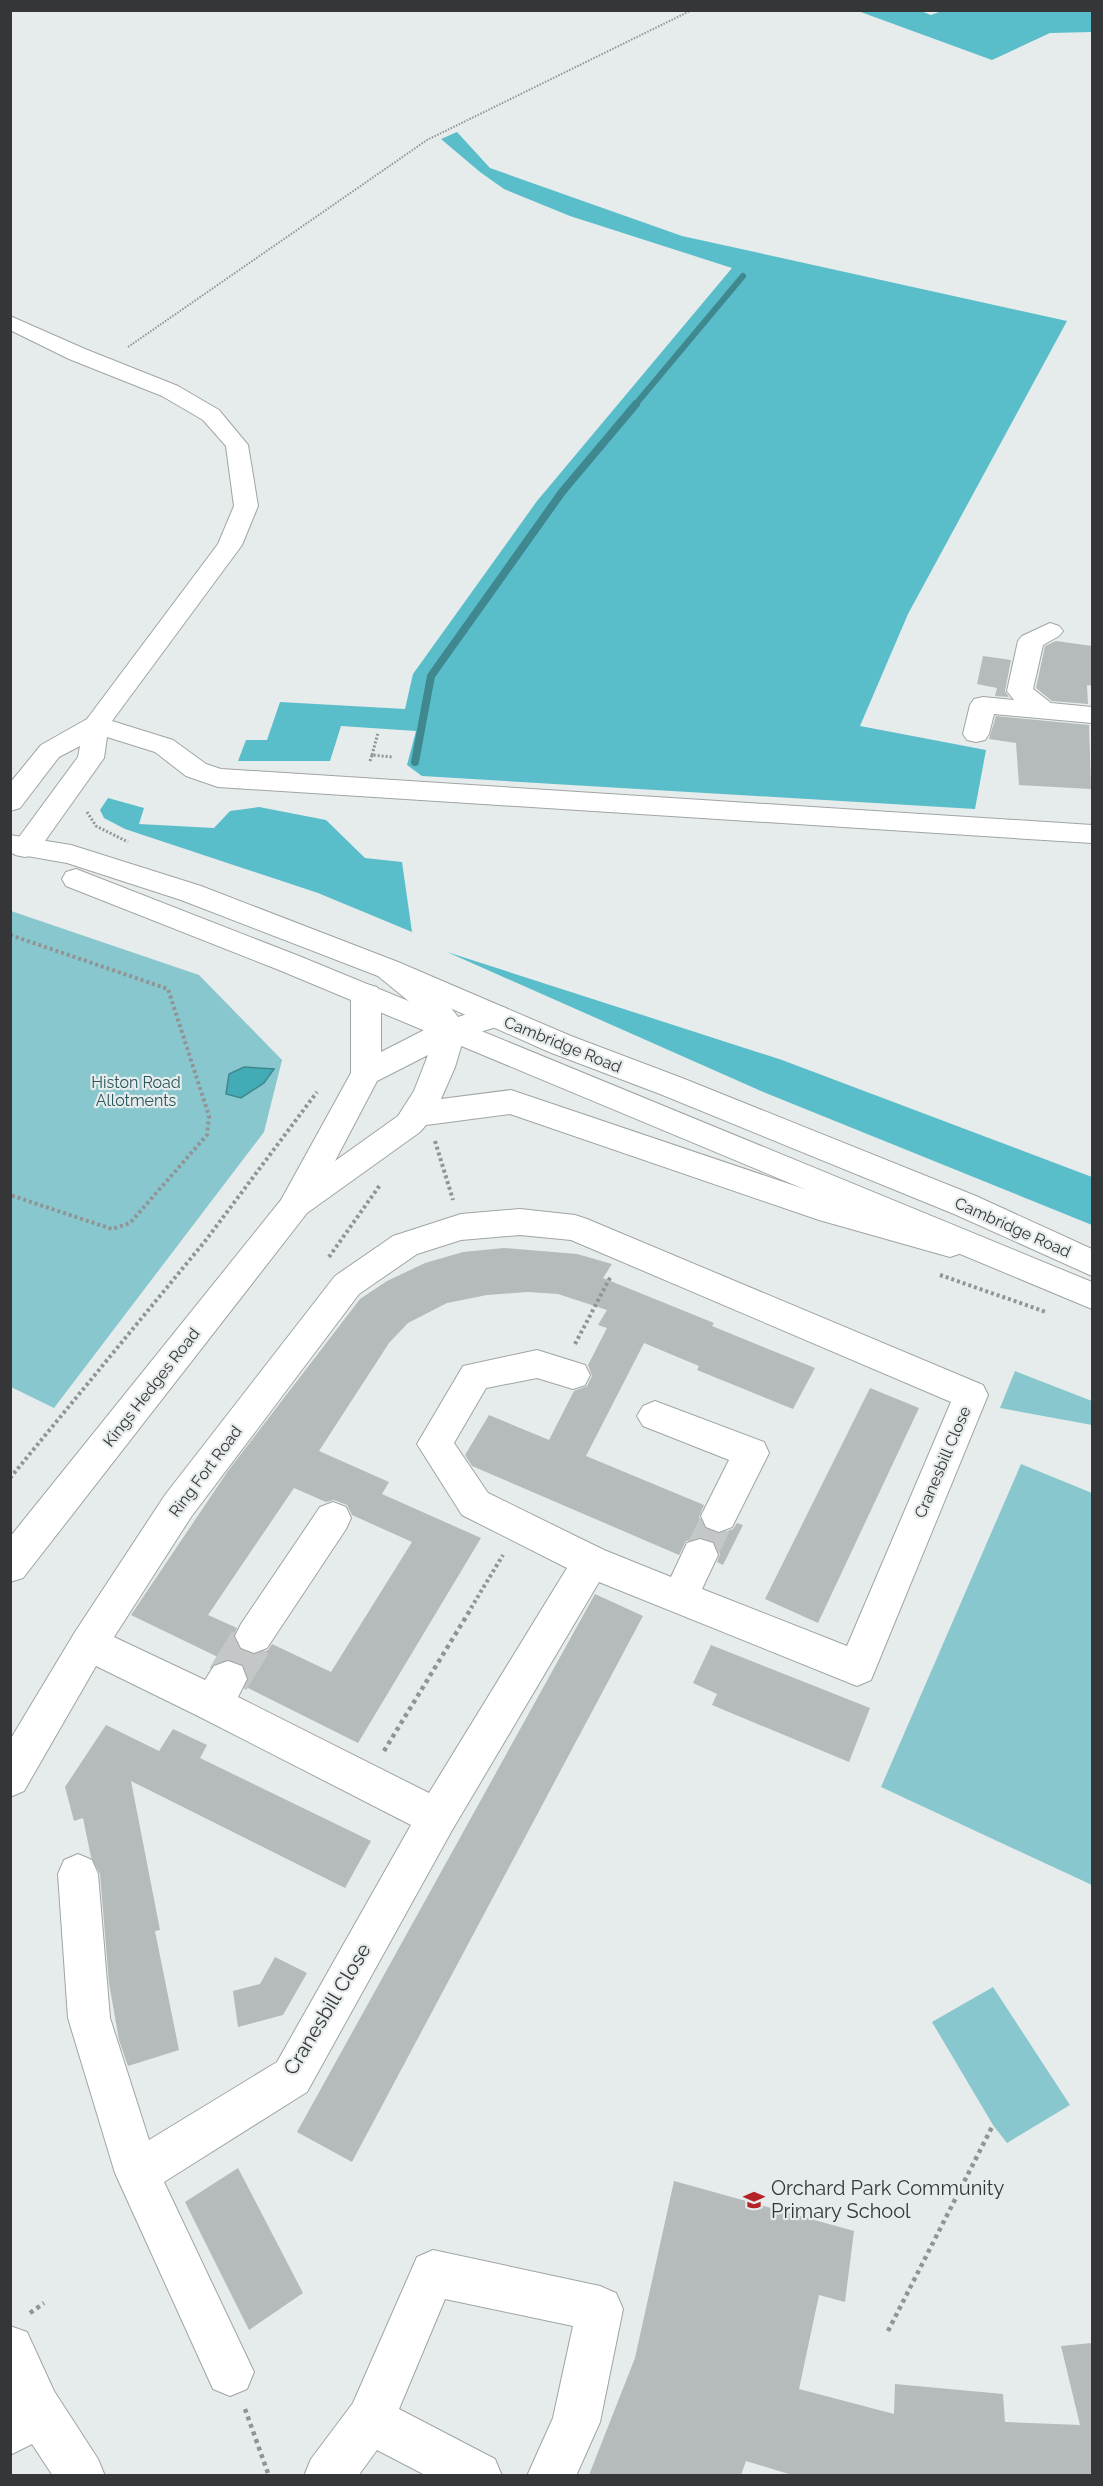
<svg xmlns="http://www.w3.org/2000/svg" width="1103" height="2486" viewBox="0 0 1103 2486" font-family="Raleway,sans-serif">
<style>
.green{fill:#89c7ce}
.forest{fill:#59beca}
.water{fill:#43abb6;stroke:#3f8890;stroke-width:1.5}
.lines{fill:none;stroke-linecap:round;stroke-linejoin:round}
.stream-far1{stroke:#3f8890;stroke-width:6}
.stream{stroke:#3f8890;stroke-width:8}
.building{fill:#b5baba;fill-rule:evenodd}
.minor-tunnel-far1{stroke:#c3c7c8;stroke-width:33;stroke-dasharray:33 16;stroke-linecap:butt}
.minor-tunnel{stroke:#c3c7c8;stroke-width:43;stroke-dasharray:43 22;stroke-linecap:butt}
.minor-casing{stroke:#a0a4a4;stroke-width:2}
.major-casing{stroke:#a0a4a4;stroke-width:2}
.path-far3{stroke:#919495;stroke-width:2;stroke-dasharray:1.5 1.5;stroke-linecap:butt}
.path-far2{stroke:#919495;stroke-width:3;stroke-dasharray:2 2;stroke-linecap:butt}
.path-far1{stroke:#919495;stroke-width:4;stroke-dasharray:3 3;stroke-linecap:butt}
.path{stroke:#919495;stroke-width:4.5;stroke-dasharray:4 4;stroke-linecap:butt}
.minor{fill:#fff;fill-rule:evenodd}
.major{fill:#fff;fill-rule:evenodd}
.labels{text-anchor:middle;stroke-width:4.5;stroke-linejoin:round;paint-order:stroke}
.street-label{font-size:16px;fill:#353637;stroke:#e6ebec}
.park-label{font-size:16px;fill:#2a575c;stroke:#e6ebec}
.near-street-label{font-size:20px;fill:#353637;stroke:#e6ebec}
.near-poi-label{font-size:20px;fill:#353637;stroke:#e6ebec;text-anchor:start}
</style>
<rect width="100%" height="100%" fill="#e6ebec"/>
<path class="green" d="M11 911 199 975 282 1060 264 1132 54 1408 11 1387Z
M1015 1371 1092 1401V1425L1000 1408Z
M1021 1464 1092 1493V1885L881 1787Z
M993 1987 1070 2105 1007 2143 993 2125 932 2022Z"/>
<path class="forest" d="M942 11H1092V32L1050 33 992 60 858 11H921L931 15Z
M457 132 490 168 682 236 1067 321 908 614 860 726 986 750 975 809 422 776 407 765 416 731 341 726 330 761H238L246 740H267L280 702 405 709 413 674 537 501 732 268 570 216 504 189 480 172 441 139Z
M108 798 144 808 139 824 214 828 230 811 259 807 326 820 365 858 402 862 412 932 318 893 125 829 104 818 100 810Z
M447 952 782 1060 1092 1177V1225L761 1091Z"/>
<path class="water" d="M244 1067 274 1069 264 1083 241 1098 226 1094 229 1074Z"/>
<g class="lines">
<path class="stream-far1" d="M635 405 743 276"/>
<path class="stream" d="M415 762 431 676 562 492 636 404"/>
</g>
<path class="building" d="M1056 641 1092 646V686L1087 685 1088 704 1052 701 1036 688 1045 646Z
M983 656 1011 660 1005 691 1009 697 995 696 997 688 977 684Z
M996 716 1089 725 1091 789 1019 785 1016 743 989 739Z
M504 1248 577 1254 612 1264 603 1278 714 1323 712 1326 815 1368 793 1409 697 1370 699 1366 644 1343 586 1456 704 1505 699 1517 705 1529 720 1534 733 1529 737 1523 743 1525 723 1565 717 1562 720 1554 714 1541 701 1537 686 1541 679 1555 472 1466 465 1455 489 1415 549 1440 574 1391 587 1386 592 1376 588 1365 607 1328 598 1325 607 1310 558 1294 527 1292 487 1295 447 1303 408 1323 389 1343 319 1451 389 1482 382 1494 481 1538 358 1743 246 1687 249 1678 243 1664 229 1659 221 1661 222 1659 131 1615 228 1471 360 1299 387 1281 425 1263 463 1252ZM294 1488 326 1502 334 1500 347 1505 352 1515 412 1542 331 1672 272 1644 268 1650 255 1655 240 1650 233 1637 237 1628 208 1615Z
M870 1388 919 1408 818 1623 765 1599Z
M595 1594 643 1616 352 2162 297 2132Z
M711 1645 870 1708 849 1762 712 1705 717 1694 693 1683Z
M106 1725 159 1751 173 1729 207 1745 200 1758 371 1841 345 1888 131 1781 160 1930 155 1931 179 2050 128 2066 119 2040 109 1983 100 1874 91 1857 83 1818 74 1821 65 1787Z
M275 1957 307 1973 283 2015 238 2027 233 1991 260 1984Z
M238 2168 303 2293 249 2330 185 2202Z
M674 2181 854 2231 845 2302 819 2295 799 2389 894 2414 895 2384 1003 2394 1005 2422 1080 2425 1061 2346 1092 2343V2475H792L746 2461 741 2475H589L635 2358Z"/>
<g class="lines">
<path class="minor-tunnel-far1" d="M700 1555 719 1516"/>
<path class="minor-tunnel" d="M228 1679 254 1636"/>
<defs>
<path id="minor" d="M10 316 85 349 178 386 219 410 248 445 258 506 242 545 112 721 173 740 206 764 221 769 1092 825V843L218 787 186 776 155 752 107 737 104 758 35 855 25 857 15 855 11 848 78 757 80 746 59 757 20 808 10 811V783L41 745 87 719 218 544 234 506 226 446 203 420 162 396 69 359 10 330Z
M1050 623 1059 626 1063 631 1059 636 1043 645 1033 689 1051 703 1092 707V723L994 714 989 734 985 740 976 742 967 740 963 734 970 705 974 699 983 697 1014 700 1007 691 1018 641 1022 636Z
M388 959C414 966 442 995 458 1017L495 1005 506 1008 510 1016 506 1024 464 1037 455 1067 441 1099 511 1090 834 1199 962 1235 967 1244 962 1253 950 1257 819 1220 510 1114 426 1125 420 1132 307 1213 23 1578 10 1582V1537L281 1200 351 1073V995L355 987 366 984 377 987 381 995V1052L432 1026 422 1012 378 976 373 969 378 962ZM428 1055 414 1091 398 1116 335 1161 377 1081Z
M520 1209 575 1215 587 1219 983 1385 988 1395 871 1680 857 1686 599 1582 451 1832 307 2092 164 2182 254 2372 247 2389 230 2396 213 2389 115 2173 68 2018 58 1874 64 1860 78 1854 92 1860 98 1874 110 2018 149 2140 277 2062 411 1825 198 1716 96 1666 24 1791 10 1797V1740L75 1632 165 1495 335 1276 393 1236 461 1214ZM520 1235 571 1240 951 1402 847 1646 702 1589 718 1555 713 1543 700 1539 687 1543 671 1577 604 1550 488 1493 454 1443 486 1388 537 1378 573 1389 585 1385 590 1375 585 1365 537 1350 463 1366 417 1444 462 1515 567 1568 429 1793 238 1697 247 1679 242 1666 228 1661 214 1666 205 1680 114 1637 191 1517 359 1294 417 1254 461 1240Z
M655 1401 764 1442 769 1453 732 1527 719 1532 706 1527 701 1516 729 1460 643 1426 637 1416 643 1406Z
M333 1502 346 1507 351 1518 346 1529 267 1648 254 1653 241 1648 235 1636 241 1624 320 1507Z
M433 2250 600 2286 616 2293 623 2309 600 2422 576 2476H527L553 2418 573 2326 445 2299 399 2409 495 2459 502 2476H427L377 2450 358 2476H304L311 2459 353 2403 417 2257Z
M10 2326 27 2332 54 2391 98 2459 105 2476H53L32 2444 10 2455Z"/>
<path id="major" d="M10 835 71 845 201 886 398 962 571 1036 682 1078 976 1196 1092 1249V1276L954 1214 660 1094 549 1052 378 976 181 900 67 863 10 853Z
M76 869 299 956 1092 1282V1309L279 970 66 886 62 879 66 872Z"/>
</defs>
<use href="#minor" class="minor-casing"/>
<use href="#major" class="major-casing"/>
<path class="path-far3" d="M128 347 427 140 692 10"/>
<path class="path-far2" d="M372 755 378 733
M370 761 372 755 392 757
M87 812 96 826 128 842"/>
<path class="path-far1" d="M10 935 168 989 209 1116 207 1135 130 1223 112 1229 10 1195
M435 1141 453 1200
M329 1257 380 1185
M940 1275 1046 1312
M575 1344 611 1276
M10 1478 206 1240 317 1092
M471 1608 503 1555"/>
<path class="path" d="M384 1751 472 1607
M30 2313 44 2303
M888 2331 993 2125
M245 2409 269 2476"/>
<use href="#minor" class="minor"/>
<use href="#major" class="major"/>
</g>
<defs>
<symbol id="school-bare" viewBox="-9 -9 18 18"><path d="M0-5L7-2L0 1L-7-2ZM-4 1L0 2.5L4 1V4Q0 6-4 4Z" fill="#b42427" stroke="#e6ebec" stroke-width="2.5" paint-order="stroke"/></symbol>
</defs>
<g fill-rule="evenodd">
<use href="#school-bare" x="739" y="2185" width="30" height="30"/>
</g>
<g class="labels">
<g class="street-label">
<text transform="translate(563 1044) rotate(22)" y="6">Cambridge Road</text>
<text transform="translate(1013 1227) rotate(24)" y="6">Cambridge Road</text>
<text transform="translate(151 1387) rotate(-52)" y="6">Kings Hedges Road</text>
<text transform="translate(942 1462) rotate(-67)" y="6">Cranesbill Close</text>
<text transform="translate(205 1471) rotate(-53)" y="6">Ring Fort Road</text>
</g>
<g class="park-label">
<text x="136" y="1088">Histon Road<tspan x="136" dy="18">Allotments</tspan></text>
</g>
<g class="near-street-label">
<text transform="translate(327 2009) rotate(-59)" y="7">Cranesbill Close</text>
</g>
<g class="near-poi-label">
<text x="771" y="2195">Orchard Park Community<tspan x="771" dy="23">Primary School</tspan></text>
</g>
</g>
<rect width="1103" height="2486" fill="none" stroke="#353637" stroke-width="24"/>
</svg>
